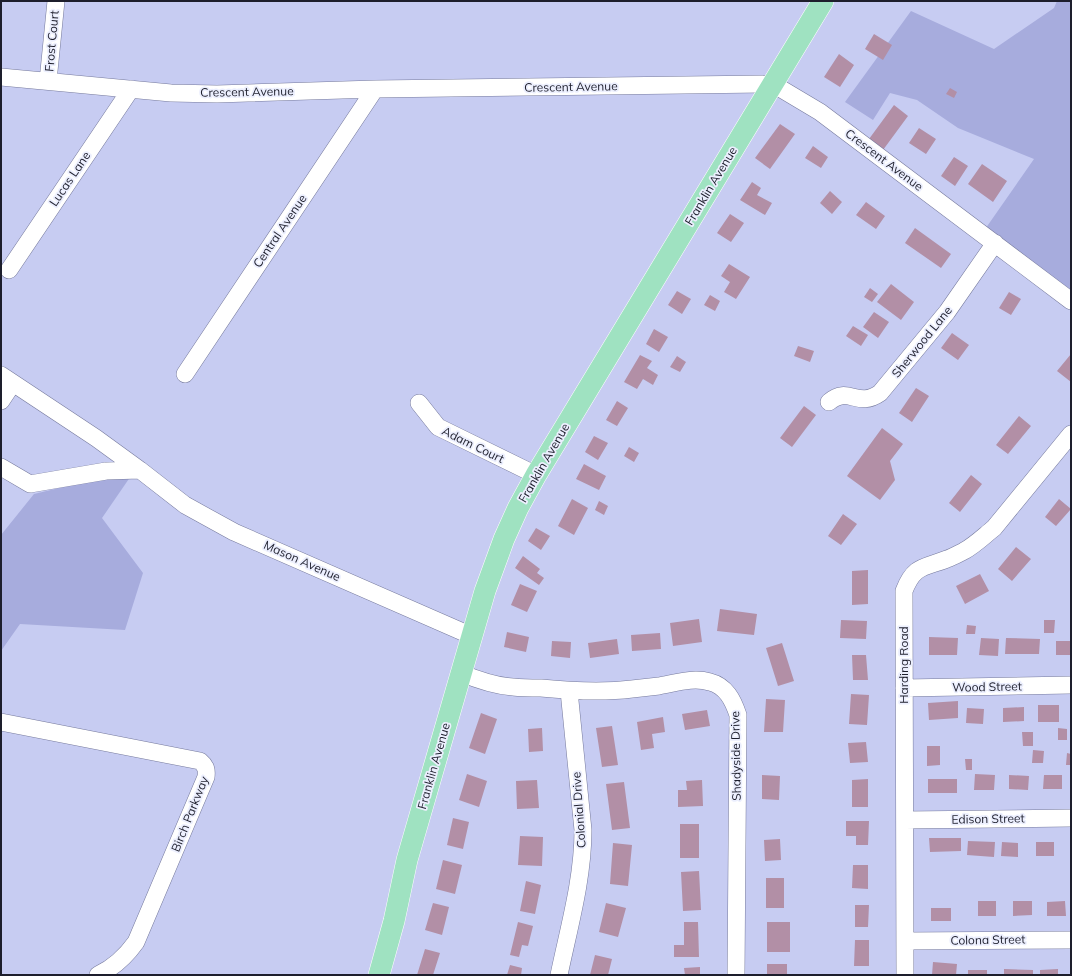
<svg xmlns="http://www.w3.org/2000/svg" width="1072" height="976" viewBox="0 0 1072 976" font-family="Mulish,sans-serif">
<style>
.green{fill:#a7acdd}
.building{fill:#b28fa6}
.lines{fill:none;stroke-linecap:round;stroke-linejoin:round}
.minor-casing{stroke:#767a9d;stroke-width:18}
.major-casing{stroke:#fff;stroke-width:22}
.minor{stroke:#fff;stroke-width:17}
.major{stroke:#9fe2c1;stroke-width:21}
.labels{text-anchor:middle;stroke-width:3.5;stroke-linejoin:round;paint-order:stroke}
.street-label{font-size:12px;fill:#1d1e2c;stroke:#eceffe}
</style>
<rect width="100%" height="100%" fill="#c7ccf2"/>
<path class="green" d="M1057 1H1071V304L981 235 1034 159 958 128 917 100 890 93 873 120 845 102 911 11 994 49 1054 8Z
M135 470 102 518 143 573 125 630 20 624 1 651V535L34 494Z"/>
<path class="building" d="M874 34 892 45 883 60 865 49Z
M839 54 854 65 840 87 824 77Z
M950 88 957 92 954 98 946 94Z
M894 105 908 116 883 150 869 139Z
M780 124 795 134 770 169 755 158Z
M919 128 936 139 926 154 909 143Z
M813 146 828 157 821 168 805 158Z
M954 157 968 166 955 186 941 176Z
M982 164 1007 181 993 202 968 184Z
M752 182 761 188 757 195 772 203 765 215 740 200Z
M830 191 842 202 832 214 820 203Z
M866 202 885 216 876 229 856 215Z
M730 214 744 223 731 242 717 233Z
M915 228 951 254 941 268 905 243Z
M729 264 750 277 736 299 724 292 730 282 721 276Z
M891 284 914 302 901 320 877 302Z
M870 288 878 294 872 302 864 297Z
M677 291 691 299 682 314 668 305Z
M1009 292 1021 299 1011 315 999 308Z
M710 295 720 301 715 311 704 305Z
M874 312 889 322 878 338 863 327Z
M853 326 868 335 861 346 846 336Z
M654 329 668 337 659 352 646 344Z
M952 333 969 345 958 360 941 348Z
M798 346 814 351 810 362 794 356Z
M1071 354V382L1057 371Z
M640 355 652 361 647 368 658 375 653 385 643 379 637 389 624 382Z
M677 356 686 362 680 372 670 367Z
M916 388 929 396 912 422 899 413Z
M617 401 628 408 617 426 606 420Z
M804 406 816 415 792 447 780 438Z
M1019 416 1031 426 1008 454 996 445Z
M882 428 903 444 890 461 895 480 880 500 847 476Z
M594 436 608 443 598 460 585 452Z
M629 447 639 453 634 462 624 456Z
M584 464 606 476 599 490 576 479Z
M971 475 982 484 960 512 949 503Z
M572 499 588 508 574 535 558 526Z
M1059 499 1071 509 1056 526 1045 517Z
M599 501 608 506 604 515 595 510Z
M843 514 857 524 841 545 828 536Z
M536 528 550 536 541 550 528 541Z
M1016 547 1031 559 1012 581 998 569Z
M523 556 540 569 537 573 544 578 539 585 515 568Z
M868 570V604L852 605V571Z
M980 574 989 591 965 604 956 586Z
M520 584 537 591 527 612 511 605Z
M720 609 757 614 754 635 717 631Z
M699 619 702 642 673 646 670 623Z
M841 620 867 621 866 639 840 638Z
M1044 620H1055L1054 633H1044Z
M967 625 976 626 975 634H966Z
M507 632 529 637 526 652 504 647Z
M660 633 661 649 632 651 631 635Z
M929 637 958 638 957 655H929Z
M981 638 999 639 998 656 979 655Z
M1006 638 1040 639 1039 654H1005Z
M617 639 619 654 590 658 588 643Z
M552 641 571 642 570 658 551 656Z
M1056 641H1071V655H1056Z
M782 643 794 681 778 686 766 648Z
M852 655H866L868 680H853Z
M851 694 869 695 867 725 849 724Z
M766 699 785 700 783 732H764Z
M958 701V718L929 720 928 703Z
M1038 705H1059V722H1038Z
M1024 707V721L1003 722V708Z
M967 708 984 709 983 724 966 723Z
M707 710 710 726 685 730 682 714Z
M481 713 497 719 485 754 469 748Z
M663 717 665 732 652 734 654 748 641 750 637 722Z
M612 726 618 765 602 767 596 728Z
M542 728 543 751 529 752 528 729Z
M1058 728 1067 729V740H1058Z
M1022 732H1033V746H1023Z
M866 742 868 762 850 763 848 743Z
M927 746H940V765L927 766Z
M1033 750 1044 751 1043 763H1032Z
M1067 753 1071 754V765H1066Z
M965 759H972V770H966Z
M467 774 487 781 479 807 459 800Z
M975 774 995 775 994 790H974Z
M762 775 780 776 779 800 762 799Z
M1009 775 1029 776 1028 790 1009 789Z
M1044 775H1062V789H1043Z
M868 779V807H852V780Z
M928 779H957V793H928Z
M537 780 539 808 517 809 516 781Z
M702 780 703 806 678 807V790H687L686 781Z
M624 782 630 828 612 830 606 784Z
M453 818 469 822 463 849 447 845Z
M846 821H869L868 845H856V836H846Z
M680 824H699V858H680Z
M520 836 543 837 542 866 518 865Z
M929 838H961V851L930 852Z
M780 839 781 860 765 861 764 840Z
M968 841 995 842 994 857 967 855Z
M1002 842 1018 843V857L1001 856Z
M1036 842H1054V856H1036Z
M613 843 632 845 628 886 610 884Z
M443 860 462 865 455 894 436 889Z
M853 865H868V889L852 888Z
M699 871 701 910 683 911 681 872Z
M766 878H784V908H766Z
M526 881 541 885 535 914 520 911Z
M978 901H996V916H978Z
M1013 901H1032V915L1013 916Z
M1065 901 1066 916H1047V902Z
M433 903 449 907 442 935 425 930Z
M606 903 626 908 618 937 599 932Z
M855 905H869L868 927H855Z
M931 908H951V921H931Z
M518 922 533 926 528 946 522 945 519 957 510 955Z
M684 922H698L699 957H674V945H684Z
M767 922H790V952H767Z
M855 940H869V966H854Z
M425 949 440 953 433 975H417Z
M595 955 612 959 608 975H590Z
M933 962 957 964 956 975H932Z
M767 964H787V975H767Z
M510 965 522 968 521 975H507Z
M700 967V975H685L684 968Z
M1004 969 1033 970V975H1004Z
M1058 969V975H1040V970Z
M968 970H987V975H968Z"/>
<g class="lines">
<defs>
<path id="minor" d="M1 77 171 93 217 94 375 89 773 84 820 112 1071 301
M48 81 56 1
M9 270 131 89
M185 374 375 89
M1 375 96 438 140 470 106 471 30 484 1 467
M1 401 13 383
M829 402C849 385 857 409 880 393L947 312 995 243
M419 403 438 427 536 475
M140 470 185 505 234 532 472 636
M461 673C478 680 495 686 513 687 522 688 532 688 541 688 571 691 601 693 632 689 641 688 650 687 659 686 676 683 693 677 710 682 726 686 733 700 738 715L736 975
M904 688 1071 685
M1 722 200 761C206 766 207 770 206 777L136 942C126 956 115 967 98 975
M905 820 1071 818
M905 941 1071 940
M559 975C569 927 583 879 583 830L569 691
M905 975 904 591C914 565 924 568 947 559 953 557 958 554 964 551 975 545 984 536 994 528L1071 434"/>
<path id="major" d="M379 975 394 921 407 860 485 591 504 539 518 508 536 475 823 1"/>
</defs>
<use href="#minor" class="minor-casing"/>
<use href="#major" class="major-casing"/>
<use href="#minor" class="minor"/>
<use href="#major" class="major"/>
</g>
<g class="labels">
<g class="street-label">
<text transform="translate(52 41) rotate(-85)" y="4">Frost Court</text>
<text transform="translate(571 87) rotate(-1)" y="4">Crescent Avenue</text>
<text transform="translate(247 92) rotate(-1)" y="4">Crescent Avenue</text>
<text transform="translate(884 160) rotate(37)" y="4">Crescent Avenue</text>
<text transform="translate(70 179) rotate(-56)" y="4">Lucas Lane</text>
<text transform="translate(711 186) rotate(-59)" y="4">Franklin Avenue</text>
<text transform="translate(280 231) rotate(-56)" y="4">Central Avenue</text>
<text transform="translate(922 342) rotate(-51)" y="4">Sherwood Lane</text>
<text transform="translate(473 445) rotate(26)" y="4">Adam Court</text>
<text transform="translate(544 463) rotate(-60)" y="4">Franklin Avenue</text>
<text transform="translate(302 561) rotate(24)" y="4">Mason Avenue</text>
<text transform="translate(904 665) rotate(-90)" y="4">Harding Road</text>
<text transform="translate(987 687) rotate(-1)" y="4">Wood Street</text>
<text transform="translate(736 756) rotate(-91)" y="4">Shadyside Drive</text>
<text transform="translate(434 766) rotate(-74)" y="4">Franklin Avenue</text>
<text transform="translate(579 810) rotate(-94)" y="4">Colonial Drive</text>
<text transform="translate(190 814) rotate(-68)" y="4">Birch Parkway</text>
<text transform="translate(988 819) rotate(-1)" y="4">Edison Street</text>
<text transform="translate(988 940) rotate(-1)" y="4">Colona Street</text>
</g>
</g>
<rect width="1072" height="976" fill="none" stroke="#1d1e2c" stroke-width="4"/>
</svg>
